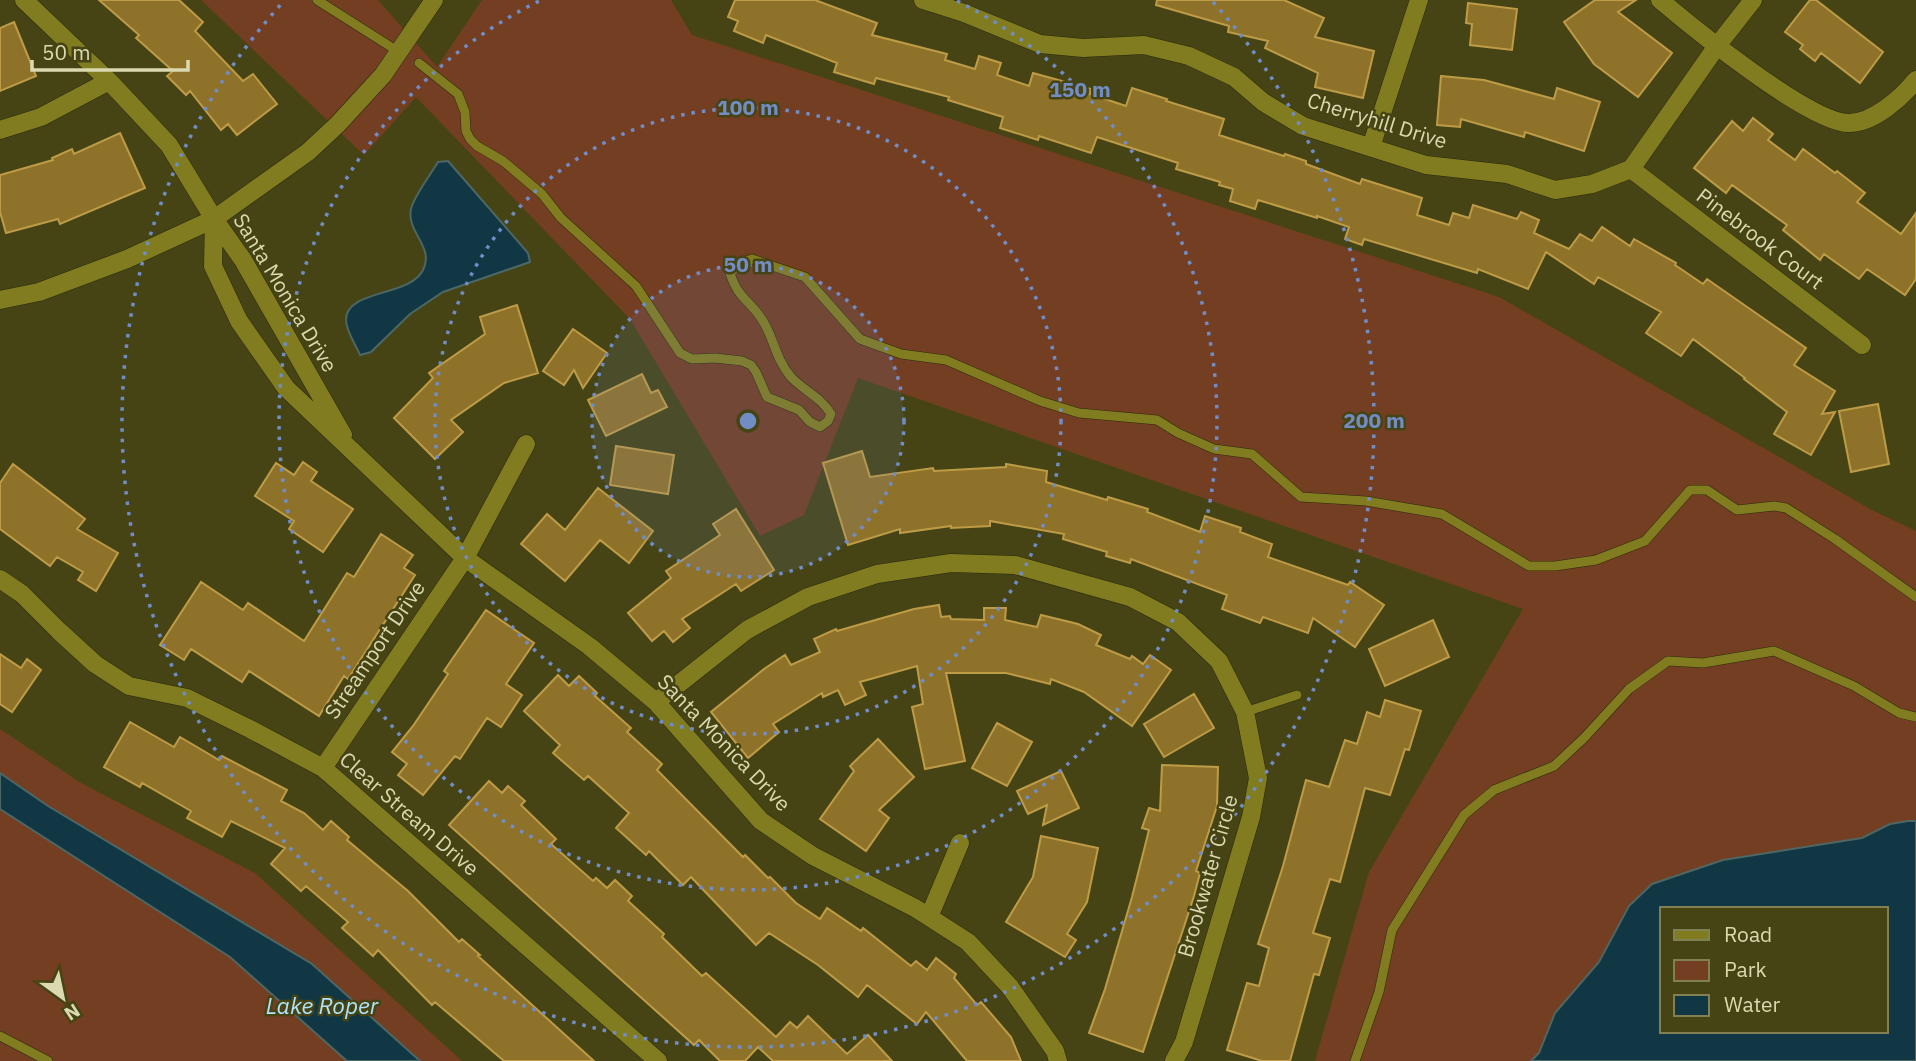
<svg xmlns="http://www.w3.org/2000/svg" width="1916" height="1061" viewBox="0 0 1916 1061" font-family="'IBM Plex Sans',sans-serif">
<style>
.green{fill:#743e23;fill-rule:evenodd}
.water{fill:#113644;stroke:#4d6764;stroke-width:2;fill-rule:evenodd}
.building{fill:#8f7229;stroke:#be9b47;stroke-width:2}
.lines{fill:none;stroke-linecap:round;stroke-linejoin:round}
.lane-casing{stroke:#2b290e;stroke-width:10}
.street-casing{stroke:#2b290e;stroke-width:19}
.lane{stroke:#807c1f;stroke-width:9}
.street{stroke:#807c1f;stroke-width:18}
.ring{fill:none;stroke:#728dc6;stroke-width:3.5;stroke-dasharray:3.5 7}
.labels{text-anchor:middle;stroke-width:5;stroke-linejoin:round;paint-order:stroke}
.street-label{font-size:21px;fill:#dad9af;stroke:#464415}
.water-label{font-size:23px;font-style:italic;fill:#b0e2f9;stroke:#464415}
.centre{fill:#728dc6;stroke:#464415;stroke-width:3.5}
.ring-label{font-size:21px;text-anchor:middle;font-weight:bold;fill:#728dc6;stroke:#464415;stroke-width:5;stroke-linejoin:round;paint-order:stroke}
</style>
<rect width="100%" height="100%" fill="#464415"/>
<path class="green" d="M201 0H378L437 67 482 0H671L692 35 1499 297 1872 510 1916 531V1061H1315L1369 872 1523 609 858 378 804 515 760 536 630 319 416 97 364 155ZM1662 909H1886V1031H1662Z
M0 729 81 783 255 873 462 1061H0Z"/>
<path class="water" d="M448 161 528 253 530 262 443 292 410 314 371 352 360 355C356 345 346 331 346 320 346 289 410 297 423 270 435 247 406 232 411 209 414 196 431 174 438 162Z
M0 773 48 806 312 964 420 1061H347L230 957 0 809Z
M1908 821H1916V1061H1531L1539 1053 1555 1013 1599 962 1629 906 1652 884 1723 860 1862 838 1890 824ZM1662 909H1886V1031H1662Z"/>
<path class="building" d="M99 0H179L203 22 195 31 243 81 253 74 277 104 237 135 228 124 221 130 190 91 186 95 167 76 173 71 136 38 139 35Z
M735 0H815L877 23 872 35 947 54 945 60 975 69 979 56 1001 63 997 75 1029 86 1033 73 1091 89 1090 94 1126 106 1132 88 1167 99 1166 101 1224 119 1219 135 1284 156 1285 154 1306 161V164L1360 184 1362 179 1422 198 1417 215 1449 225 1453 213 1469 218 1473 205 1517 219 1521 212 1539 220 1534 233 1569 249 1580 234 1592 241 1602 227 1630 246 1634 239 1676 263 1675 265 1703 284 1707 279 1806 348 1794 365 1835 391 1822 414 1835 412 1811 455 1774 434 1787 412 1744 379 1745 378 1693 339 1681 356 1646 333 1661 312 1598 277 1594 284 1546 252 1528 289 1478 269 1477 273 1364 239 1362 245 1345 239 1349 227 1317 216V218L1258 200 1255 209 1230 201 1233 189 1219 185 1220 182 1176 169 1178 163 1097 137 1091 153 1039 136 1038 140 1000 128 1003 117 948 100 949 97 876 78 874 84 834 72 837 63 766 35 763 43 734 31 738 21 728 17Z
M1157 0H1284L1324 18 1315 37 1374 51 1363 98 1315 87 1318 73 1265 48 1268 41 1228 32 1229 26 1156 5Z
M1595 0H1636L1618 12 1672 53 1638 97 1594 64 1564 22Z
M1810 0H1816L1883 52 1860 83 1821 53 1815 61 1800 49 1803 45 1785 32Z
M1468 3 1517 9 1512 50 1470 45 1472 24 1466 23Z
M14 22 36 76 0 91V28Z
M1441 76 1484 80 1554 99 1557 88 1600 102 1584 151 1525 132 1524 137 1461 119 1460 127 1437 125Z
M1753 118 1773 134 1768 140 1795 160 1803 149 1835 173 1837 171 1865 193 1857 202 1901 234 1916 213V279L1905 295 1867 269 1859 279 1824 254 1820 260 1783 230 1787 225 1732 185 1726 193 1694 168 1732 121 1743 131Z
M120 133 145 188 60 224 58 219 6 233 0 212V175L53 160 52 158 72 149 74 154Z
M517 305 538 373 504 383 451 420 463 432 435 459 394 418 433 378 429 373 485 334 480 317Z
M573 329 607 353 583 388 574 370 564 385 543 371Z
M642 374 651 393 658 390 667 407 606 436 588 400Z
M1878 404 1889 464 1851 472 1839 411Z
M616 446 674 455 668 494 610 485Z
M862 451 870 477 933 468 934 471 1006 467V464L1047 471 1046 482 1107 500 1108 497 1148 509 1147 512 1200 532 1205 516 1241 528 1240 532 1272 544 1268 557 1348 585 1350 582 1384 605 1355 647 1313 618 1308 633 1263 617 1260 623 1222 609 1227 595 1131 559 1130 563 1106 556 1107 552 1063 539 1064 534 990 521V526L951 528V526L900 533V529L848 545 823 463Z
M303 462 317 472 311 481 353 509 323 552 289 529 294 521 255 496 276 463 294 475Z
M13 464 85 519 77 529 118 553 96 591 78 580 83 572 57 557 50 566 0 529V483Z
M598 488 653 531 629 563 600 540 565 581 521 544 547 514 565 530Z
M736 509 774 570 741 591 736 584 682 619 690 628 673 642 664 631 652 641 628 613 671 578 666 571 720 535 713 524Z
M381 534 413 555 404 568 415 575 348 679 344 676 319 716 249 671 242 682 191 649 184 660 160 645 201 582 243 610 248 603 304 641 347 573 354 577Z
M939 605 941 617 950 616 951 619 984 620V608H1006L1005 620 1037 627 1041 615 1078 624 1101 635 1096 645 1130 659 1132 656 1143 664 1150 655 1171 670 1132 726 1084 692 1051 679 1050 684 1006 673H946L965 761 925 769 912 707 923 704 917 666 860 682 866 695 845 705 838 690 823 697 822 693 773 724 779 732 748 758 711 712 764 669 785 655 791 665 820 652 814 639 836 629 837 631 914 609Z
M486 610 534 643 506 684 522 695 501 727 487 718 460 759 455 756 423 795 398 775 407 764 392 752 413 726 448 674 444 671Z
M1433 620 1449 657 1385 686 1369 649Z
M0 654 21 668 27 659 41 670 12 712 0 704Z
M558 675 569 686 579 676 597 693 595 696 631 728 627 732 662 764 657 770 743 857 745 855 768 878 770 877 796 903 820 919 827 908 861 931 863 928 911 966 916 961 927 970 936 958 956 974 954 978 977 1005 981 1002 1011 1037 1021 1061H967L926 1012 917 1024 867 985 858 997 818 965 769 933 756 945 691 877 683 885 649 851 646 855 616 828 629 813 588 776 584 780 553 753 560 745 524 711Z
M1194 694 1214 728 1164 757 1144 724Z
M1385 700 1421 711 1409 750 1405 749 1390 795 1365 788 1340 882 1330 879 1313 933 1330 938 1319 975 1314 974 1290 1061H1262L1227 1050 1247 983 1259 986 1269 948 1258 944 1283 866 1306 780 1329 787 1345 740 1357 744 1367 712 1380 717Z
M130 722 174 747 180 737 219 760 222 756 287 790 281 801 304 813 323 830 331 821 349 837 347 840 408 891 459 942 462 939 480 955 478 956 594 1061H504L435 1002 432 1005 378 950 373 956 342 928 348 922 306 886 301 891 271 864 285 848 231 821 222 837 187 818 191 811 142 783 140 787 104 767Z
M997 723 1032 742 1007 786 972 768Z
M878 739 914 777 879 810 889 818 866 851 820 819 854 771 850 766Z
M1162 765 1218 767 1217 806 1196 871 1200 873 1194 896 1143 1052 1089 1033 1105 989 1132 897 1149 830 1142 828 1149 808 1160 811Z
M1061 771 1079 808 1043 825 1047 805 1028 814 1017 791Z
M489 781 502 793 508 786 525 801 521 805 556 839 551 844 593 881 596 878 607 888 615 880 632 896 628 901 664 934 662 937 702 976 706 973 776 1037 790 1022 797 1028 808 1016 847 1054 868 1035 892 1061H773L758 1047 745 1061H720L699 1040 694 1045 449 825Z
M1041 836 1098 848 1087 902 1067 934 1076 940 1065 957 1006 922 1033 877Z"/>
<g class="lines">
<defs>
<path id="lane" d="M317 0 399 52
M419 63 458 94 465 112 466 131 470 139 477 146 503 161 542 194 561 218 636 286 680 353 692 359 715 358 742 361 751 365 756 372 767 397 799 410 810 422 820 427 828 421 831 414C821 397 804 391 791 377 774 357 774 336 761 318 748 299 738 298 730 273L742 262 752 259 805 277 860 339 901 354 946 360 1040 401 1079 413 1157 420 1178 433 1214 449 1252 454 1301 497 1366 501 1442 514 1529 566H1555L1596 560 1645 541 1690 490H1707L1737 510 1774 506 1786 508 1835 539 1916 597
M1245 712 1297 695
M0 1036 48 1061
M1355 1061 1379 992 1392 930 1464 815 1494 790 1554 766 1584 738 1629 689 1668 661 1703 663 1774 651 1854 686 1899 713 1916 717"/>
<path id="street" d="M24 0 109 81 169 145 214 219 243 260 343 435
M923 0 964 13 1040 44 1083 48 1144 45 1189 56 1234 77 1263 102 1303 126 1426 165 1507 174 1555 190 1592 184 1631 169 1717 46 1753 0
M1660 0C1693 28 1810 123 1849 123 1874 123 1902 97 1916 80
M0 130 41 117 109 81
M1371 147 1419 0
M1631 169 1862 345
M214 219 213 266 239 321 286 388 465 558 589 646 656 702 761 821 813 856 915 908 968 942 1010 987 1055 1051 1058 1061
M0 300 39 292 127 259 214 219 308 152 338 124 383 75 434 0
M0 579 22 594 59 631 95 664 129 686 187 698 250 729 323 768 658 1061
M656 702 747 630 808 597 877 574 951 563 1015 565 1130 597 1178 622 1219 661 1245 712 1258 778 1251 817 1184 1042 1174 1061
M323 768 465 558 526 444
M929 917 960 843"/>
</defs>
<use href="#lane" class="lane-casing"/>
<use href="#street" class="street-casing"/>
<use href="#lane" class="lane"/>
<use href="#street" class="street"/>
</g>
<circle cx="748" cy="421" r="156" fill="#728dc6" fill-opacity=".12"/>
<g class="ring">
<circle cx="748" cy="421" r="156"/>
<circle cx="748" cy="421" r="313"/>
<path d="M957 1A469 469 0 1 1 539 1"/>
<path d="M1213 2A626 626 0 1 1 283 2"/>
</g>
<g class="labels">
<g class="street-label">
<text transform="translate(1377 121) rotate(17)" y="7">Cherryhill Drive</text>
<text transform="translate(1760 239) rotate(37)" y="7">Pinebrook Court</text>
<text transform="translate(285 293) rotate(59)" y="7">Santa Monica Drive</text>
<text transform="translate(375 650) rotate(-56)" y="7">Streamport Drive</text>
<text transform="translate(724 743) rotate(46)" y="7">Santa Monica Drive</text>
<text transform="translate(409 814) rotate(41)" y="7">Clear Stream Drive</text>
<text transform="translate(1208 876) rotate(-74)" y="7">Brookwater Circle</text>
</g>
<g class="water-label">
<text x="322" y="1014">Lake Roper</text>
</g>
</g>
<circle cx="748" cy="421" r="10" class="centre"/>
<g class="ring-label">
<text x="1080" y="97">150 m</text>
<text x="748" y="115">100 m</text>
<text x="748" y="272">50 m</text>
<text x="1374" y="428">200 m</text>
</g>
<rect x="1660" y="907" width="228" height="126" fill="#464415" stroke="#818053" stroke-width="2"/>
<rect x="1674" y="930" width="35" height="10" fill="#807c1f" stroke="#818053" stroke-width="2"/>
<text x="1724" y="942" font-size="21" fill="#dad9af">Road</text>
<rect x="1674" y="960" width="35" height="21" fill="#743e23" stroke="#818053" stroke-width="2"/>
<text x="1724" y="977" font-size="21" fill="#dad9af">Park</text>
<rect x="1674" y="995" width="35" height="21" fill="#113644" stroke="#818053" stroke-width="2"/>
<text x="1724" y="1012" font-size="21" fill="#dad9af">Water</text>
<g transform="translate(63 998) rotate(147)" stroke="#464415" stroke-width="5" paint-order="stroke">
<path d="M0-5L12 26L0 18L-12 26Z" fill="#dad9af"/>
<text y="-10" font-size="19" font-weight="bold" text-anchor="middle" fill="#dad9af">N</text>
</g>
<path d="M32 60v10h156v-10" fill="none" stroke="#dad9af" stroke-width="3.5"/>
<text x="42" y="60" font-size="21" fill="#dad9af" stroke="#464415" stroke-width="5" paint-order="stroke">50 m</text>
</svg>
